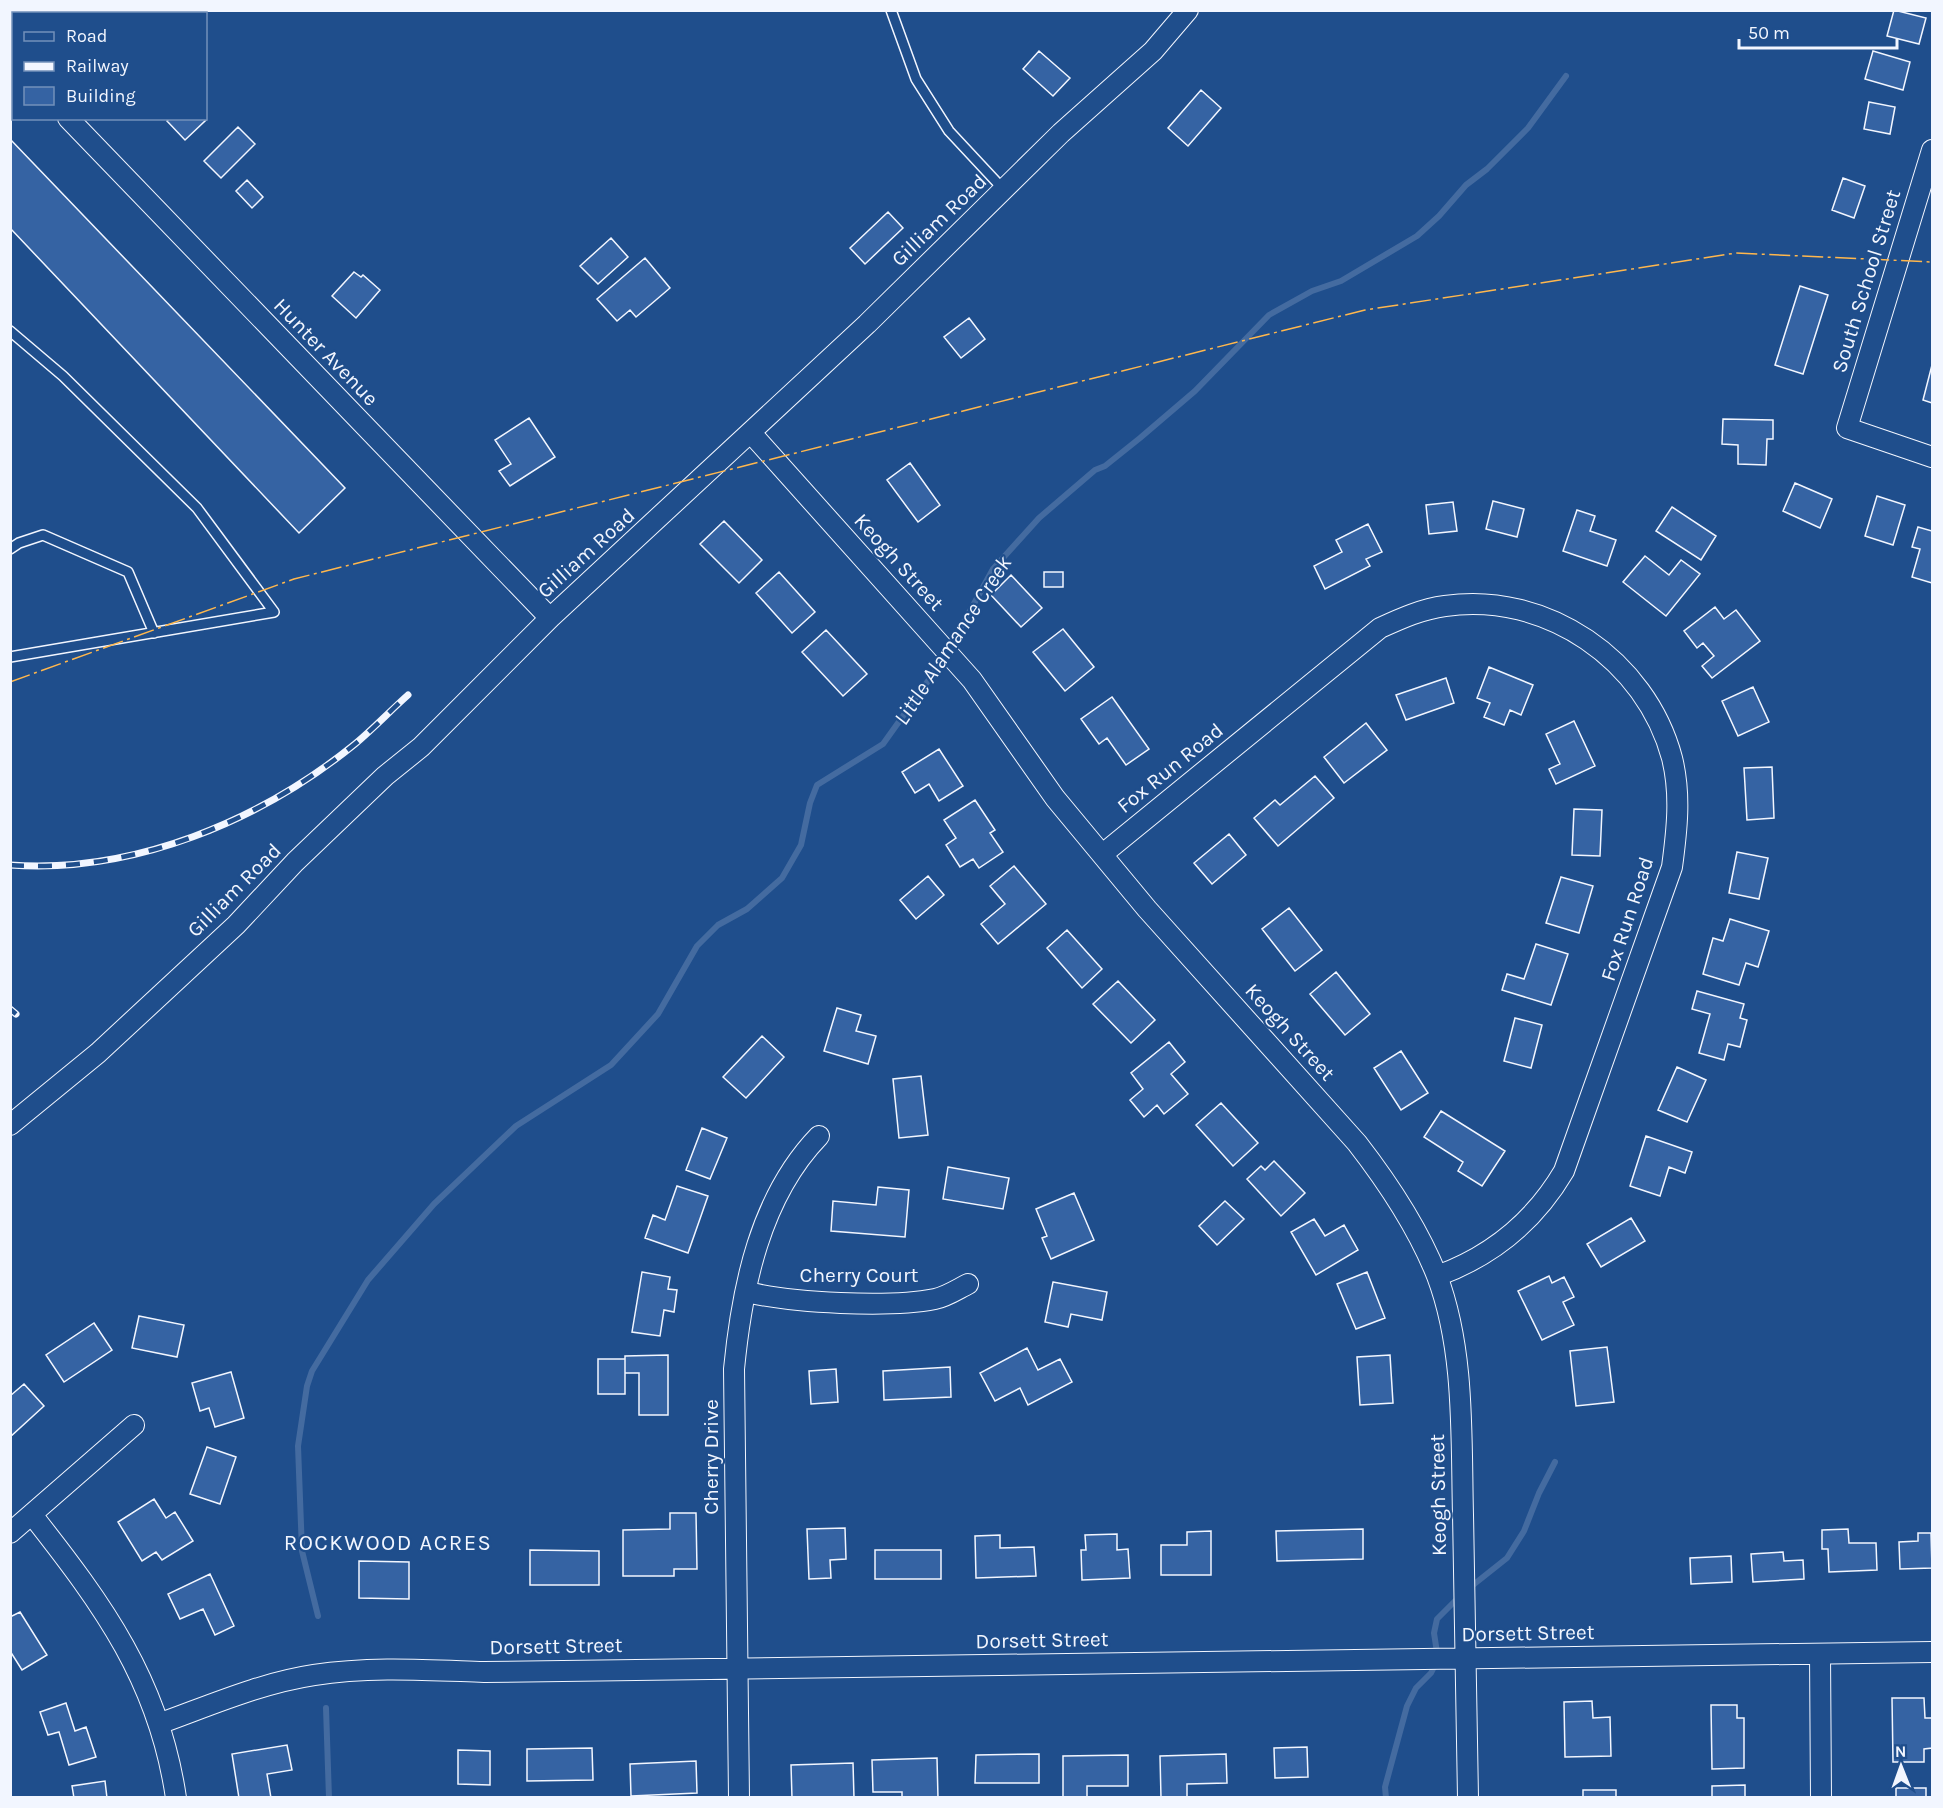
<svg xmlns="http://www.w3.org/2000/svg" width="1943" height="1808" viewBox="0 0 1943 1808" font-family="Karla,sans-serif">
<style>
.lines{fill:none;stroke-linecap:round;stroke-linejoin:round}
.stream{stroke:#446ba0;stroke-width:6}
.building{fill:#3563a3;stroke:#f2f6ff;stroke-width:1.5}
.lane-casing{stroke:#f2f6ff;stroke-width:12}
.street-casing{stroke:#f2f6ff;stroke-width:22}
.lane{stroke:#1f4e8c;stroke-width:9}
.street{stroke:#1f4e8c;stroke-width:20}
.rail-casing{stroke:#f2f6ff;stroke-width:7}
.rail{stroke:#1f4e8c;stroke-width:4.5;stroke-dasharray:14;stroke-linecap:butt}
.power{stroke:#ffb74d;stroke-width:1.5;stroke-dasharray:21 4.5 3 4.5;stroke-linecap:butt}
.labels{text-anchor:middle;stroke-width:4.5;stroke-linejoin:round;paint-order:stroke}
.street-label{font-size:21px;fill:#f2f6ff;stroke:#1f4e8c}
.water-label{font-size:22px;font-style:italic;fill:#f2f6ff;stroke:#1f4e8c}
.neighbourhood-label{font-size:22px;letter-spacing:1.5px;fill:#f2f6ff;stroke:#1f4e8c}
</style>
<rect width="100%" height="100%" fill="#1f4e8c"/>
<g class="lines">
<path class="stream" d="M1468 1589 1507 1558 1524 1531 1539 1493 1555 1462
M318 1616 302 1551 298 1446 307 1386 312 1371 368 1280 434 1204 516 1126 611 1065 658 1014 697 946 718 925 747 909 782 878 801 845 810 803 817 785 883 744 943 660 993 569 1039 518 1095 470 1105 466 1140 438 1195 391 1269 315 1312 291 1341 281 1417 236 1439 216 1466 185 1487 169 1528 128 1566 76
M326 1708 329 1798
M1386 1798 1385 1787 1407 1706 1416 1688 1431 1673 1438 1659 1434 1633 1437 1619 1460 1596"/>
</g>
<path class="building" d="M1894 10 1926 18 1919 44 1887 36Z
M1039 51 1070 78 1053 96 1023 69Z
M1873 51 1910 62 1903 90 1865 79Z
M1201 90 1221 108 1188 146 1168 128Z
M1869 102 1895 107 1890 134 1864 129Z
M170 118H205L206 120 185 140 167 121Z
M238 127 255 144 221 178 204 161Z
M10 139 345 488 299 533 10 228Z
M1843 178 1865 186 1854 218 1832 210Z
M247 180 263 197 252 208 236 191Z
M888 212 903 228 865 264 850 248Z
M611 238 628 257 598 284 580 266Z
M645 258 670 288 636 317 630 310 617 321 597 299Z
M354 272 361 277 363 275 380 290 356 318 332 296Z
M1800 286 1828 295 1803 374 1775 365Z
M969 318 985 339 961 358 944 337Z
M1932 365V403L1923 400Z
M529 418 555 457 510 486 499 471 511 464 495 440Z
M1723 419 1773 420V439H1767L1766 465 1738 464V445L1722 444Z
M910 463 940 505 918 522 887 480Z
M1795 483 1832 499 1820 528 1783 511Z
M1877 496 1905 505 1893 545 1865 536Z
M1493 501 1524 509 1517 537 1486 529Z
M1453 502 1457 531 1429 534 1426 505Z
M1672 507 1716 536 1701 560 1656 531Z
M1577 510 1595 516 1590 531 1616 540 1607 566 1563 551Z
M724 521 762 560 739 583 700 544Z
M1368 524 1382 552 1366 559 1370 566 1325 589 1314 566 1342 552 1336 540Z
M1918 527 1932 531V583L1912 577 1920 549 1912 547Z
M1645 556 1669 575 1681 560 1700 574 1666 616 1623 582Z
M779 572 815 612 792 633 756 593Z
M1044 572H1063V587H1044Z
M1011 575 1042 608 1021 627 991 595Z
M1715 607 1724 619 1736 610 1760 641 1712 678 1702 666 1714 656 1703 643 1697 648 1684 631Z
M1063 629 1094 667 1065 691 1033 652Z
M826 630 867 674 843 696 802 652Z
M1489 667 1533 685 1521 715 1510 710 1504 725 1484 717 1490 703 1477 698Z
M1446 678 1454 703 1406 720 1396 695Z
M1753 687 1769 722 1738 736 1722 701Z
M1112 697 1149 749 1126 765 1107 738 1099 744 1081 719Z
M1574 721 1595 766 1556 784 1549 769 1560 764 1546 734Z
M1366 723 1387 750 1344 783 1324 757Z
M939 749 963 786 939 801 929 784 915 793 902 772Z
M1772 767 1774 818 1747 820 1744 768Z
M1315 776 1334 798 1278 846 1254 818 1275 800 1280 805Z
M975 800 995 830 990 833 1003 852 979 868 973 859 960 867 946 845 956 838 944 820Z
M1574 809 1602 810 1600 856 1572 855Z
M1229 834 1246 855 1212 884 1194 863Z
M1737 852 1768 858 1759 899 1729 893Z
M1014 866 1046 904 998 944 981 924 1005 904 990 886Z
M928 876 944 895 916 919 900 900Z
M1561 877 1593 886 1579 933 1546 923Z
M1289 908 1322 950 1295 971 1262 929Z
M1730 919 1769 931 1758 967 1746 963 1739 985 1703 974 1713 938 1723 941Z
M1067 930 1102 969 1082 988 1047 948Z
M1536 944 1568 954 1551 1005 1502 990 1507 974 1524 979Z
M1336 972 1370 1014 1345 1035 1310 994Z
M1118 981 1155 1020 1131 1043 1093 1004Z
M1697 991 1744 1004 1740 1018 1747 1020 1740 1047 1728 1044 1724 1060 1699 1053 1710 1014 1692 1009Z
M837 1008 861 1015 856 1031 876 1036 868 1064 824 1051Z
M1515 1018 1542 1025 1531 1068 1504 1061Z
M762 1036 784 1057 746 1098 723 1077Z
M1169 1042 1185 1062 1171 1074 1188 1094 1164 1114 1157 1105 1144 1117 1130 1100 1143 1089 1131 1073Z
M1401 1051 1428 1093 1401 1110 1374 1068Z
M1677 1067 1706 1080 1687 1122 1658 1110Z
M921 1076 928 1135 899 1138 893 1079Z
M1221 1103 1258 1143 1233 1166 1196 1125Z
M1441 1111 1505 1151 1482 1186 1458 1171 1463 1162 1424 1137Z
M702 1128 727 1138 710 1179 686 1170Z
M1646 1136 1692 1152 1685 1173 1669 1167 1660 1196 1630 1186Z
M1274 1161 1305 1193 1281 1216 1247 1179 1261 1166 1265 1170Z
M948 1167 1009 1178 1003 1209 943 1199Z
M677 1186 708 1196 688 1253 645 1238 653 1215 665 1220Z
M878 1187 909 1190 905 1237 831 1231 833 1201 876 1205Z
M1074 1193 1094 1240 1051 1259 1042 1238 1047 1236 1036 1209Z
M1225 1201 1244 1219 1217 1245 1199 1226Z
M1631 1218 1645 1241 1601 1267 1587 1244Z
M1314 1219 1325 1236 1344 1225 1358 1250 1316 1275 1291 1232Z
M642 1272 670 1277 668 1289 677 1290 674 1312 664 1310 660 1336 632 1332Z
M1367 1272 1385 1318 1356 1329 1337 1284Z
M1549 1276 1552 1283 1564 1277 1574 1297 1563 1302 1574 1325 1542 1340 1518 1291Z
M1053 1282 1107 1292 1102 1320 1071 1314 1068 1327 1045 1322Z
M139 1316 184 1325 177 1357 132 1348Z
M94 1323 112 1350 64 1382 46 1355Z
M1607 1347 1614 1402 1576 1406 1570 1351Z
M1027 1348 1038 1370 1060 1359 1072 1382 1028 1405 1020 1388 995 1401 980 1373Z
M668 1355V1415H639V1373H625V1356Z
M1390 1355 1393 1403 1360 1405 1357 1357Z
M598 1359H625V1394H598Z
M950 1367 951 1397 884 1400 883 1371Z
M836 1369 838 1402 811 1404 809 1371Z
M231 1372 244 1418 215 1427 209 1408 200 1411 192 1383Z
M24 1384 44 1406 10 1437V1396Z
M207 1447 236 1457 220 1504 190 1494Z
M154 1499 166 1518 175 1512 193 1541 162 1560 156 1552 142 1561 118 1522Z
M670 1513H696L697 1569H674V1576H623V1530L670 1529Z
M845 1528 846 1559 830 1560 831 1578 809 1579 807 1529Z
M1363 1529V1559L1277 1561 1276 1531Z
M1848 1529 1849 1543H1876L1877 1570 1829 1572 1828 1549H1822V1530Z
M1211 1531V1575H1161V1545H1187V1532Z
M1918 1533H1931L1932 1568 1900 1569 1899 1542 1918 1541Z
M1117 1534V1550L1128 1549 1130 1578 1082 1580 1081 1550H1086L1085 1535Z
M1000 1535V1548L1034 1547 1036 1576 976 1578 975 1536Z
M530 1550 599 1551V1585H530Z
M875 1550H941V1579H875Z
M1783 1552 1784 1561 1803 1560 1804 1579 1753 1582 1751 1554Z
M1731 1556 1732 1582 1691 1584 1690 1558Z
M359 1561 409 1562V1599L359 1598Z
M210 1574 234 1626 215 1635 203 1609 180 1619 168 1594Z
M20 1612 47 1655 22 1670 10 1651V1617Z
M1892 1698H1924L1925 1718H1932V1748L1924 1749V1762H1893Z
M1592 1701 1593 1718 1610 1717 1611 1756 1565 1757 1564 1702Z
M66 1703 75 1731 86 1727 96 1757 69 1765 59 1732 48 1735 40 1712Z
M1711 1705H1737V1718H1744V1768L1712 1769Z
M287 1745 292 1770 267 1774 271 1798H239L232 1754Z
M1307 1747 1308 1777 1275 1778 1274 1748Z
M592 1748 593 1780 527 1781V1749Z
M458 1750 490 1751V1785L458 1784Z
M1039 1754V1783H975L976 1755Z
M1226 1754 1227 1783 1187 1784V1798H1161L1160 1756Z
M1128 1755V1786H1087V1798H1063V1756Z
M937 1758 938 1798H902V1792H873L872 1760Z
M696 1761 697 1793 631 1796 630 1764Z
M853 1763 854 1798H792L791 1765Z
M105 1781 107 1798H74L72 1786Z
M1745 1785V1798H1712V1786Z
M1896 1788H1926V1798H1896Z
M1583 1790H1616V1798H1583Z"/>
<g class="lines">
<defs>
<path id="lane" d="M891 10 916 79 949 131 1004 190
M10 331 63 376 197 508 274 612 10 657
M10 549 19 543 43 535 128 572 154 633"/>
<path id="street" d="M10 54 14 57
M68 118 550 618
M1932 150 1847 428 1932 457
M751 433 972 680 1055 798 1147 909 1357 1143C1388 1183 1418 1228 1437 1276 1465 1350 1461 1436 1463 1515 1465 1609 1466 1703 1468 1798
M1104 853 1380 628C1402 618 1422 609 1445 606 1546 591 1646 660 1672 758 1681 794 1677 830 1672 867L1564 1171C1534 1222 1492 1256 1437 1276
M10 1125 98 1053 236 925 295 862 385 776 421 747 550 618 867 324 1061 133 1153 51 1188 10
M747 1292C792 1303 889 1308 935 1299 946 1297 958 1289 968 1284
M33 1516C103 1605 159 1681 176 1798
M10 1533 134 1425
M1820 1654 1821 1798
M161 1723C211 1705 261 1683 314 1675 370 1666 427 1670 484 1672L1932 1652
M739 1798 734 1369C742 1287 760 1197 819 1136"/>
</defs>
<use href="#lane" class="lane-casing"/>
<use href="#street" class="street-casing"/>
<use href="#lane" class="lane"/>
<use href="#street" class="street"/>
<defs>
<path id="rail" d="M10 865C133 874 260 821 355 744 373 729 390 711 408 695
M10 1009 16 1014"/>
</defs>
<use href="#rail" class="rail-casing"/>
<use href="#rail" class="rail"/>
<path class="power" d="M10 682 294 579 1365 310 1736 253 1932 262"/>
</g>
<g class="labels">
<g class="street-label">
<text transform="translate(939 220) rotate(-44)" y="7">Gilliam Road</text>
<text transform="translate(1866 281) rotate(-73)" y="7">South School Street</text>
<text transform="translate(326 352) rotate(46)" y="7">Hunter Avenue</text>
<text transform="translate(586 553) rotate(-42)" y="7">Gilliam Road</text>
<text transform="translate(899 562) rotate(48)" y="7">Keogh Street</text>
<text transform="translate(1170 768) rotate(-39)" y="7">Fox Run Road</text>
<text transform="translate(234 890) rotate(-45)" y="7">Gilliam Road</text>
<text transform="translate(1627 919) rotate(-72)" y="7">Fox Run Road</text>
<text transform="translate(1290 1032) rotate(48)" y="7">Keogh Street</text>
<text x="859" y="1282">Cherry Court</text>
<text transform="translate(711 1457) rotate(-90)" y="7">Cherry Drive</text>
<text transform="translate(1438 1495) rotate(-91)" y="7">Keogh Street</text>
<text transform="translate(1528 1633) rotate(-1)" y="7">Dorsett Street</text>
<text transform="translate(1042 1640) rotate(-1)" y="7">Dorsett Street</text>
<text transform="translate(556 1646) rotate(-1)" y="7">Dorsett Street</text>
</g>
<g class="water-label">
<text transform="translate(952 640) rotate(-57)" y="8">Little Alamance Creek</text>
</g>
<g class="neighbourhood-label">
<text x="388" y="1550">ROCKWOOD ACRES</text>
</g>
</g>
<rect width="1943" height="1808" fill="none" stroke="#f2f6ff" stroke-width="24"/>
<rect x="12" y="12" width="195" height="108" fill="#1f4e8c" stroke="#7391ba" stroke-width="1.5"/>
<rect x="24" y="32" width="30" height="9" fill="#1f4e8c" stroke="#7391ba" stroke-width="1.5"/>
<text x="66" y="42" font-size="18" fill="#f2f6ff">Road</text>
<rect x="24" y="62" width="30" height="9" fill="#f2f6ff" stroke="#7391ba" stroke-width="1.5"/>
<text x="66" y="72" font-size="18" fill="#f2f6ff">Railway</text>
<rect x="24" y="87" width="30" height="18" fill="#3563a3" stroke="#7391ba" stroke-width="1.5"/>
<text x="66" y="102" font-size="18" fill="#f2f6ff">Building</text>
<g transform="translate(1901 1766) rotate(359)" stroke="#1f4e8c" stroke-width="4.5" paint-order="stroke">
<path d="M0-4.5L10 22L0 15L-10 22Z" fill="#f2f6ff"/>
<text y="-9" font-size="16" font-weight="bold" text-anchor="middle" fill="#f2f6ff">N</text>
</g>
<path d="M1739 39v9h158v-9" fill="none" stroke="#f2f6ff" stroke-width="3"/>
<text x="1748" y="39" font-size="18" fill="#f2f6ff" stroke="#1f4e8c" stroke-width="4.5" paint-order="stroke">50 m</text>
</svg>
